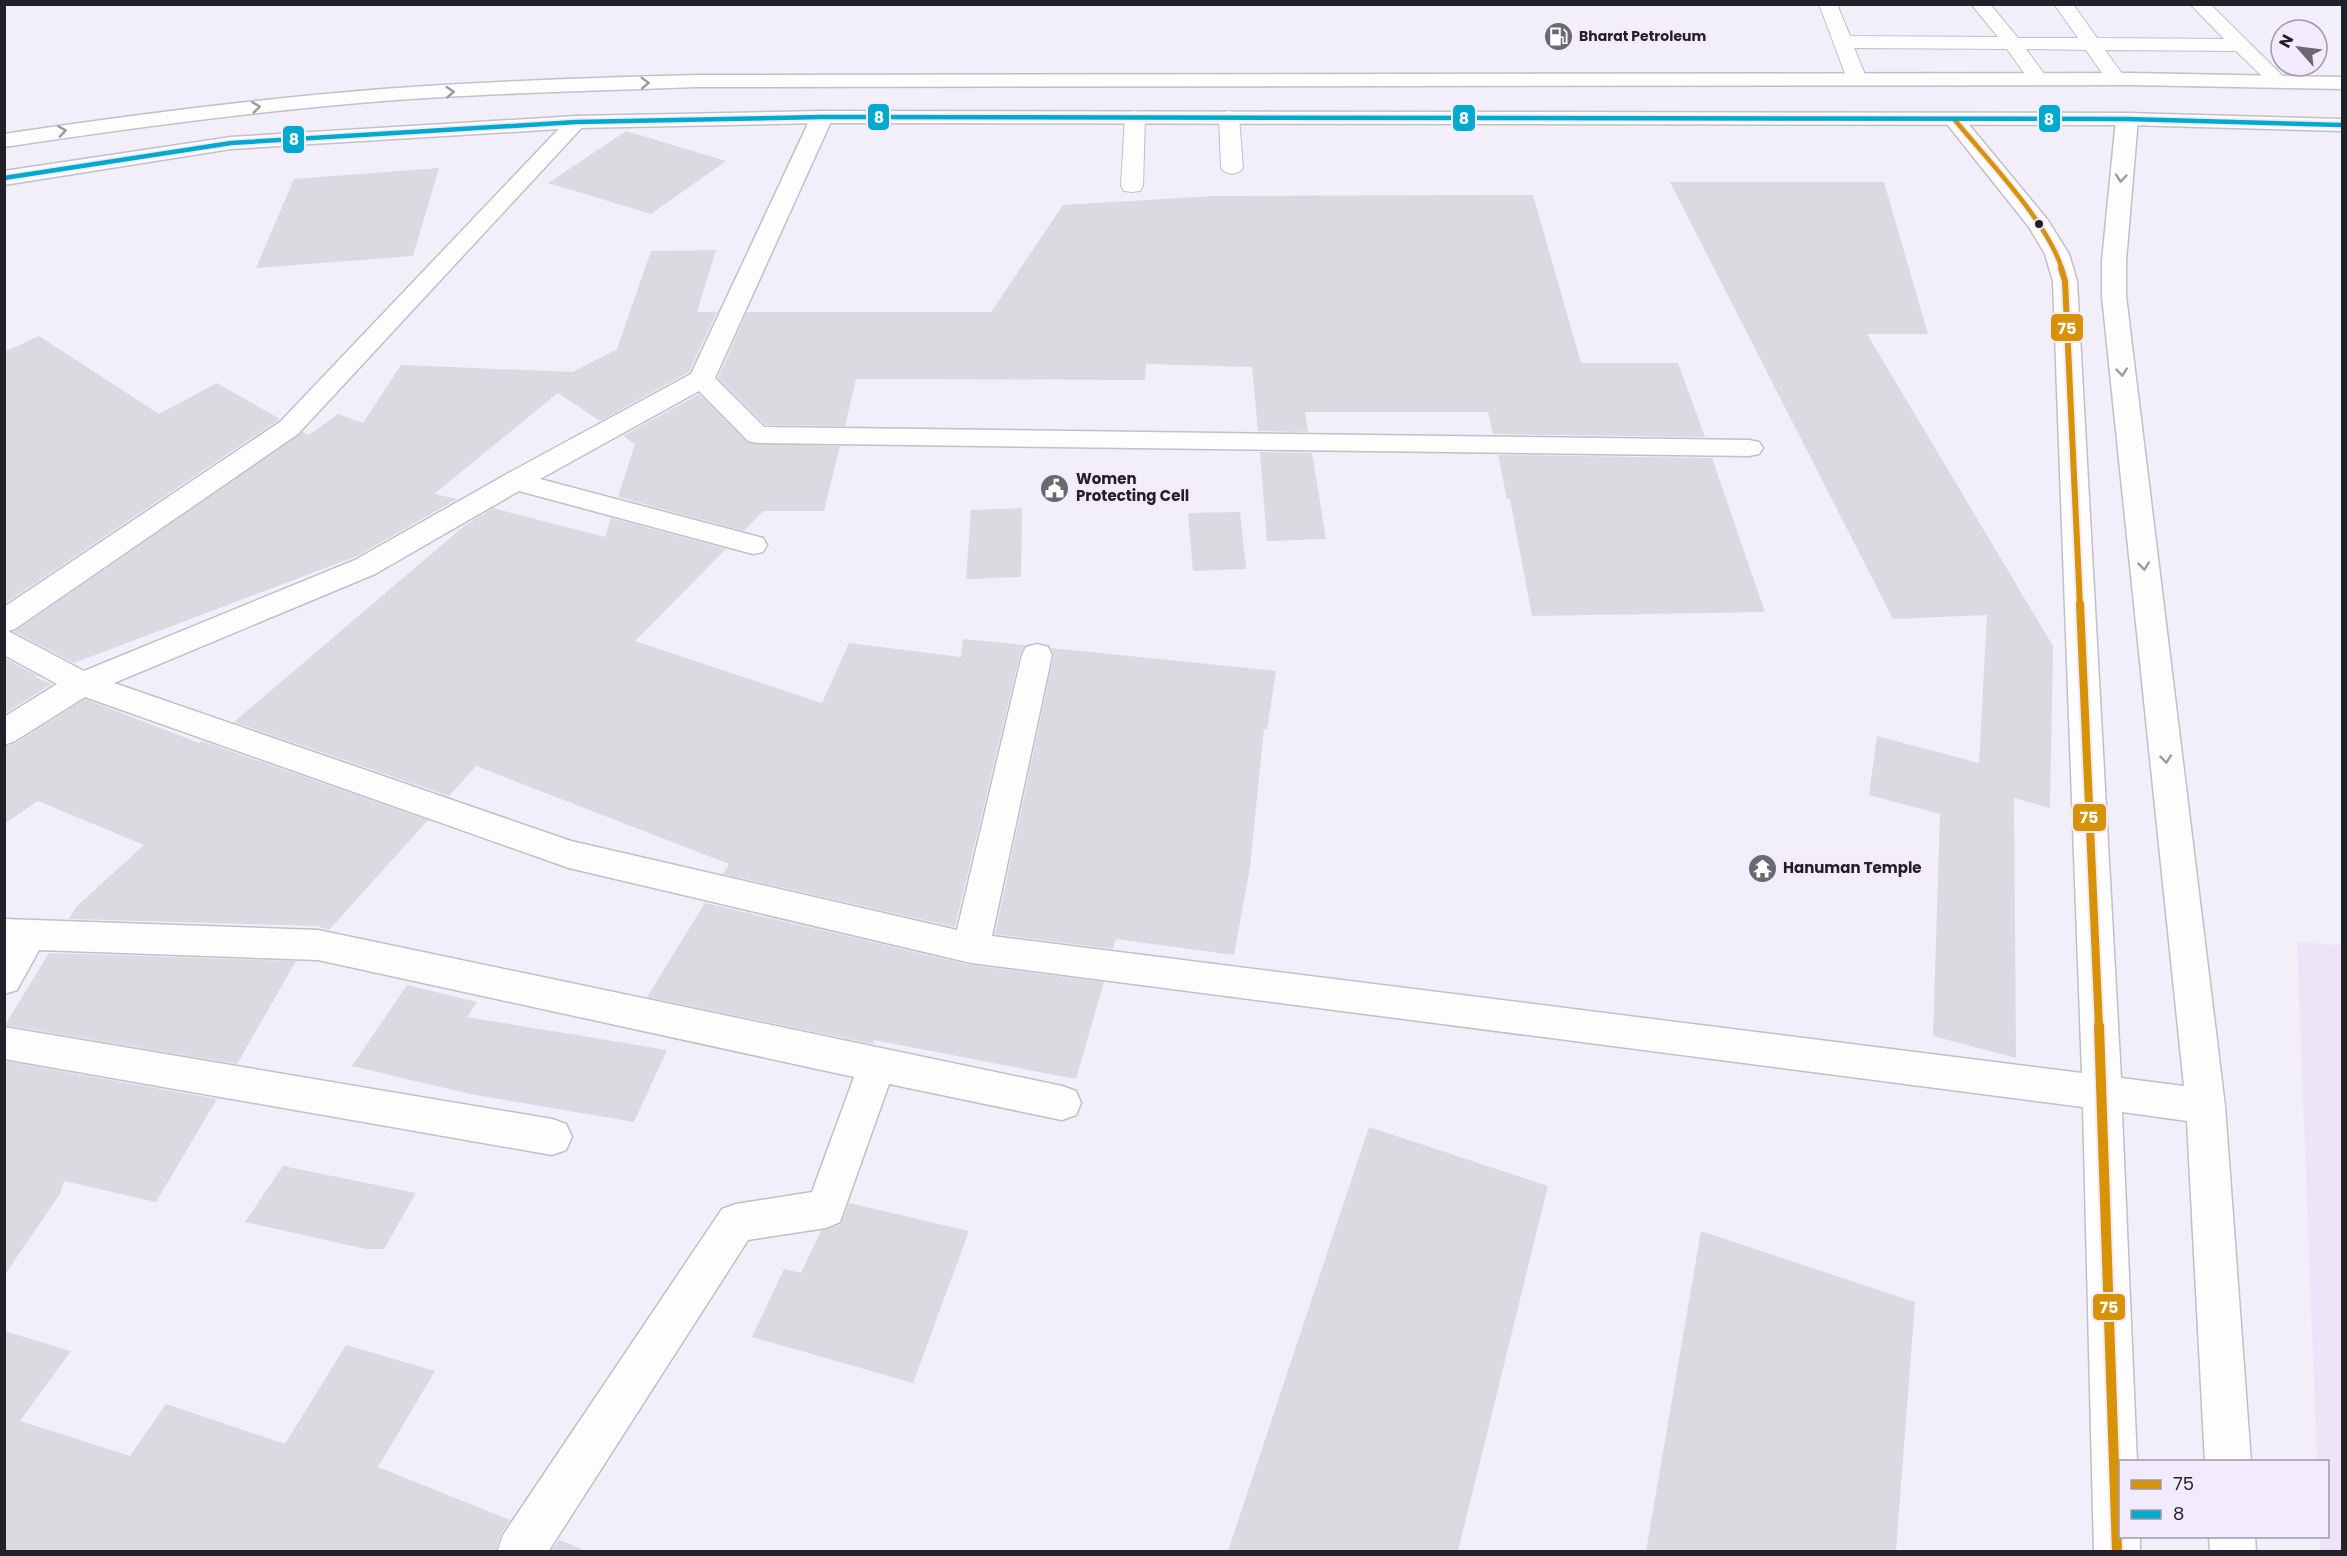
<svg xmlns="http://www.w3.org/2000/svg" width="2347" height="1556" viewBox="0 0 2347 1556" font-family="Poppins,sans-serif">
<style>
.built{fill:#ece4f7}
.building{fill:#dcd9e1}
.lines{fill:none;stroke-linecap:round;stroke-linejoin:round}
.service-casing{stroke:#c2bfc7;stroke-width:2}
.minor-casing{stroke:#c2bfc7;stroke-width:3}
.trunk-casing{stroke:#c2bfc7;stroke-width:3}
.service{fill:#fdfdfe;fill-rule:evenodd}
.minor{fill:#fdfdfe;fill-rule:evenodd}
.trunk{fill:#fdfdfe;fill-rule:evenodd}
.bus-1-far3-casing{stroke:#f2ebfe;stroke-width:8}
.bus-1-far2-casing{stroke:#f2ebfe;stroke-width:10}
.bus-1-far1-casing{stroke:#f2ebfe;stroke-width:12}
.bus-1-casing{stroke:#f2ebfe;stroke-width:14}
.bus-2-casing{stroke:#f2ebfe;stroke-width:8}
.bus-1-far3{stroke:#d79206;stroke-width:4.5}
.bus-1-far2{stroke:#d79206;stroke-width:6}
.bus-1-far1{stroke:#d79206;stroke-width:8}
.bus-1{stroke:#d79206;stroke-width:10}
.bus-2{stroke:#00a9ce;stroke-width:4.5}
.oneway{stroke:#9b9a9d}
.bus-dot{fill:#232027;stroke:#f2ebfe;stroke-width:2}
.labels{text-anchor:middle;stroke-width:6;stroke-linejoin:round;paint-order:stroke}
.far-poi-label{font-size:14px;font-weight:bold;fill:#232027;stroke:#f2ebfe;text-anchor:start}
.poi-label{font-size:15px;font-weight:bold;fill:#232027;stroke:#f2ebfe;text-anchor:start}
.line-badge{stroke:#f2ebfe;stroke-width:2}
.badge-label{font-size:16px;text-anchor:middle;font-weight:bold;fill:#fff}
</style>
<rect width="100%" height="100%" fill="#f3effa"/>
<path class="built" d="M2297 942 2342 945V1551H2320V1537L2328 1536V1462L2317 1461Z"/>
<path class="building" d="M626 131 726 161 651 214 548 183Z
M439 168 413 256 256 268 294 179Z
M1670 182H1884L1928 334H1867L2053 646 2050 808 2014 798 2016 1058 1933 1036 1940 814 1869 795 1877 736 1979 763 1987 615 1893 619Z
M1533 195 1581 363H1678L1705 437 1493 434 1488 412H1305L1308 432 1258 431 1252 367 1146 364 1145 380 856 379 845 426 765 425 718 378 747 312H991L1063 205 1214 196Z
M716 250 697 312H717L689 372 600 421 558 393 434 494 457 499 357 556 74 663 14 632 303 432 309 435 338 414 363 423 401 365 573 372 617 349 651 251Z
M39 336 159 414 217 383 280 419 4 604V352Z
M699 394 748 443 840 446 824 511H763L744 531 618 497 635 444 623 436Z
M1260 452 1312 453 1326 539 1267 541Z
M1498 455 1712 458 1765 612 1532 616 1510 499H1507Z
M493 508 605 537 611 518 726 549 635 641 822 703 849 643 961 657 963 639 1025 645 1020 654 955 927 723 874 729 864 476 766 449 796 234 722 464 526Z
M1022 508 1021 577 966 579 971 510Z
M1240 512 1246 569 1193 571 1188 513Z
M1051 648 1276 671 1267 730 1264 729 1250 867 1234 955 1116 939 1113 949 995 934 1054 655Z
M4 658 38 676 35 677 52 684 4 714Z
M85 699 199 743 202 741 428 820 329 930 317 926 69 919 76 907 144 845 38 801 4 824V747L16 743Z
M705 903 970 965 1104 982 1076 1079 874 1040 873 1044 647 997Z
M49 953 296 961 237 1064 5 1025Z
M407 985 477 1002 467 1017 667 1050 634 1122 470 1094 352 1066Z
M4 1061 217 1099 156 1202 64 1181 60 1194 4 1276Z
M1369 1127 1548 1186 1458 1551H1228Z
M283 1166 416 1193 384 1249H366L245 1222Z
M849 1203 969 1231 913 1383 752 1337 784 1269 801 1273 821 1231 841 1224Z
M1701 1231 1915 1302 1896 1551H1646Z
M4 1331 71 1351 20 1421 130 1456 166 1404 285 1444 346 1345 435 1371 378 1467 510 1520 501 1534 495 1551H4Z
M559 1540 582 1549V1551H551Z"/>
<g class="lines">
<defs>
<path id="service" d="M1819 4H1837L1850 36 1998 37 1971 4H1990L2018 38H2078L2054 4H2073L2097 38 2224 39 2190 4H2210L2288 81 2285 85H2271L2236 51 2105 50 2126 79 2123 83H2109L2086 50 2026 49 2048 79 2045 83H2031L2007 49 1854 48 1867 79 1864 83H1850L1847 79Z
M1135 111 1142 113 1145 117 1143 186 1140 191 1132 192 1124 191 1121 186 1125 117 1128 113Z
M1229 111 1236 113 1239 117 1243 168 1239 172 1232 174 1225 172 1221 168 1219 117 1222 113Z"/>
<path id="minor" d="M822 111 829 113 833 117 715 378 764 427 1749 440 1759 442 1763 448 1759 454 1749 456 757 443 748 441 699 391 540 479 763 538 767 545 763 552 753 554 519 491 375 574 114 683 571 841 957 930 1022 655 1026 647 1037 644 1048 647 1052 655 992 936 2082 1073 2053 281 2045 254 2029 227 1943 119 1947 115 1954 113 1961 115 2047 219 2069 254 2077 281 2121 1078 2184 1086 2102 296V261L2116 119 2120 115 2127 113 2134 115 2138 119 2126 261V296L2225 1106 2251 1462H2205L2187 1121 2122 1112 2137 1462H2120V1536H2140V1552H2094L2083 1107 971 963 569 868 85 697 15 741 4 745V717L57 684 4 655V607L280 422 569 118 576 116 583 118 587 122 298 434 15 629 8 631 84 671 355 560 505 475 691 374 811 117 815 113Z
M4 919 318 930 1062 1086 1076 1091 1081 1103 1076 1115 1062 1120 889 1084 840 1222 826 1228 748 1240 548 1552H497L503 1535 722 1209 736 1204 812 1192 854 1077 318 960 39 950 17 990 4 994Z
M4 1027 552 1119 566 1124 572 1137 566 1150 552 1155 4 1059Z
M2209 1536H2255L2256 1552H2210Z"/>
<path id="trunk" d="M2131 73 2342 77V89L2131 85 696 87C592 91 487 93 383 101 256 111 130 128 4 147V134C130 115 256 99 383 89 487 81 592 78 696 75Z
M822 111 2127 113 2342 119V131L2127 125 822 123 576 128 231 149 4 185V171L231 137 576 116Z"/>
</defs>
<use href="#service" class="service-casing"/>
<use href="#minor" class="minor-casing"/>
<use href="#trunk" class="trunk-casing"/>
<use href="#service" class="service"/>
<use href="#minor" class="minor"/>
<use href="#trunk" class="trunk"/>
<defs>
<path id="bus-1-far3" d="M1954 119C1987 159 2047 221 2062 269"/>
<path id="bus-1-far2" d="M2061 268 2065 281 2080 606"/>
<path id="bus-1-far1" d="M2080 604 2099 1028"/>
<path id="bus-1" d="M2099 1026 2117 1552"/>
<path id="bus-2" d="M4 178 231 143 576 122 822 117 2127 119 2342 125"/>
</defs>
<use href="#bus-1-far3" class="bus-1-far3-casing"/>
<use href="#bus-1-far2" class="bus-1-far2-casing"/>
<use href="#bus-1-far1" class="bus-1-far1-casing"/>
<use href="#bus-1" class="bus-1-casing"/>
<use href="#bus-2" class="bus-2-casing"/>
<use href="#bus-1-far3" class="bus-1-far3"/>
<use href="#bus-1-far2" class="bus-1-far2"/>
<use href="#bus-1-far1" class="bus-1-far1"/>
<use href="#bus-1" class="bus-1"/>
<use href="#bus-2" class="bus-2"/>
</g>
<defs><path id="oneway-chevron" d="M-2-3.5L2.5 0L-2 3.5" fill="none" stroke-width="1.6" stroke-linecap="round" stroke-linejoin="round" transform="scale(1.5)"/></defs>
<g class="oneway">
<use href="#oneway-chevron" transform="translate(645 83) rotate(-2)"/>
<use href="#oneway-chevron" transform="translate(450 92) rotate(-3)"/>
<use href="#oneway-chevron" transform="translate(256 107) rotate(-7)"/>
<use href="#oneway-chevron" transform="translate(62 131) rotate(-9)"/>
<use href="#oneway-chevron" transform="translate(2121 178) rotate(95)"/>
<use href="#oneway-chevron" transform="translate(2122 372) rotate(84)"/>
<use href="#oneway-chevron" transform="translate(2144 566) rotate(84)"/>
<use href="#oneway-chevron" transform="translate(2166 759) rotate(84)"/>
</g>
<defs>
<symbol id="fuel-disc" viewBox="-11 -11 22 22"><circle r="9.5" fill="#6c6871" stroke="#f2ebfe"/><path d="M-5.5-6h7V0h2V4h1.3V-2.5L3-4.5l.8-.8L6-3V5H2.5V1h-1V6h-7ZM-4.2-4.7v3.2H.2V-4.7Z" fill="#fff"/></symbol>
<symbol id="civic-disc" viewBox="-11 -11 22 22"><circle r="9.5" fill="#6c6871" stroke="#f2ebfe"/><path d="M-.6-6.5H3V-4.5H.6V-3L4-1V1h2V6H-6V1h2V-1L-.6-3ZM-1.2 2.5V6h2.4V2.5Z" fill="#fff"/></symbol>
<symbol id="temple-disc" viewBox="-11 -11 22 22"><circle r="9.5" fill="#6c6871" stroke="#f2ebfe"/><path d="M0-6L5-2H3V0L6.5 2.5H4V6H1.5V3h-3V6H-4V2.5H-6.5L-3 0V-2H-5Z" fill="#fff"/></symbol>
</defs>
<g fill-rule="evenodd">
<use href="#fuel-disc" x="1542" y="20" width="33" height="33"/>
<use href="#civic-disc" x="1038" y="472" width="33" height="33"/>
<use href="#temple-disc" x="1746" y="852" width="33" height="33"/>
</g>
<circle class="bus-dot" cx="2039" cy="224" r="5"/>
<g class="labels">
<g class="far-poi-label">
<text x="1579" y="41">Bharat Petroleum</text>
</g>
<g class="poi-label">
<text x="1076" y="484">Women<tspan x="1076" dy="17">Protecting Cell</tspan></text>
<text x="1783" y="873">Hanuman Temple</text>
</g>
</g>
<g class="line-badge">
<rect x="867" y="103" width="23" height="28" rx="6" fill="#00a9ce"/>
<rect x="1452" y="104" width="24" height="28" rx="6" fill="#00a9ce"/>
<rect x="2038" y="104" width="23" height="29" rx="6" fill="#00a9ce"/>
<rect x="282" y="125" width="23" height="29" rx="6" fill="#00a9ce"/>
<rect x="2050" y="313" width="34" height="29" rx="6" fill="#d79206"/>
<rect x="2072" y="803" width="35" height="29" rx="6" fill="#d79206"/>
<rect x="2092" y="1293" width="34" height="28" rx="6" fill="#d79206"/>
</g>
<g class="badge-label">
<text x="879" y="123">8</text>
<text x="1464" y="124">8</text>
<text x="2049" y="125">8</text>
<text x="294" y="145">8</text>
<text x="2067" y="334">75</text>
<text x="2089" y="823">75</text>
<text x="2109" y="1313">75</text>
</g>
<rect width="2347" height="1556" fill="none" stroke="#232027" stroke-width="12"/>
<rect x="2119" y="1460" width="210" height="78" fill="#f2ebfe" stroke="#9f9aa8" stroke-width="1.5"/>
<rect x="2131" y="1480" width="30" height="9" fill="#d79206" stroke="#9f9aa8" stroke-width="1.5"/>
<text x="2173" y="1490" font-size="18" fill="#232027">75</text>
<rect x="2131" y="1510" width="30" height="9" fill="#00a9ce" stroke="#9f9aa8" stroke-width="1.5"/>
<text x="2173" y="1520" font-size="18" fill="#232027">8</text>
<g transform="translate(2299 48) rotate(298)"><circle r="28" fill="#f2ebfe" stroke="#9f9aa8" stroke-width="1.5"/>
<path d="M0-4.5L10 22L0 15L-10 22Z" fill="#6c6871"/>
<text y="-9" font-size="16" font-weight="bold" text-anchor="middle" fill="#232027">N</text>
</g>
</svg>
